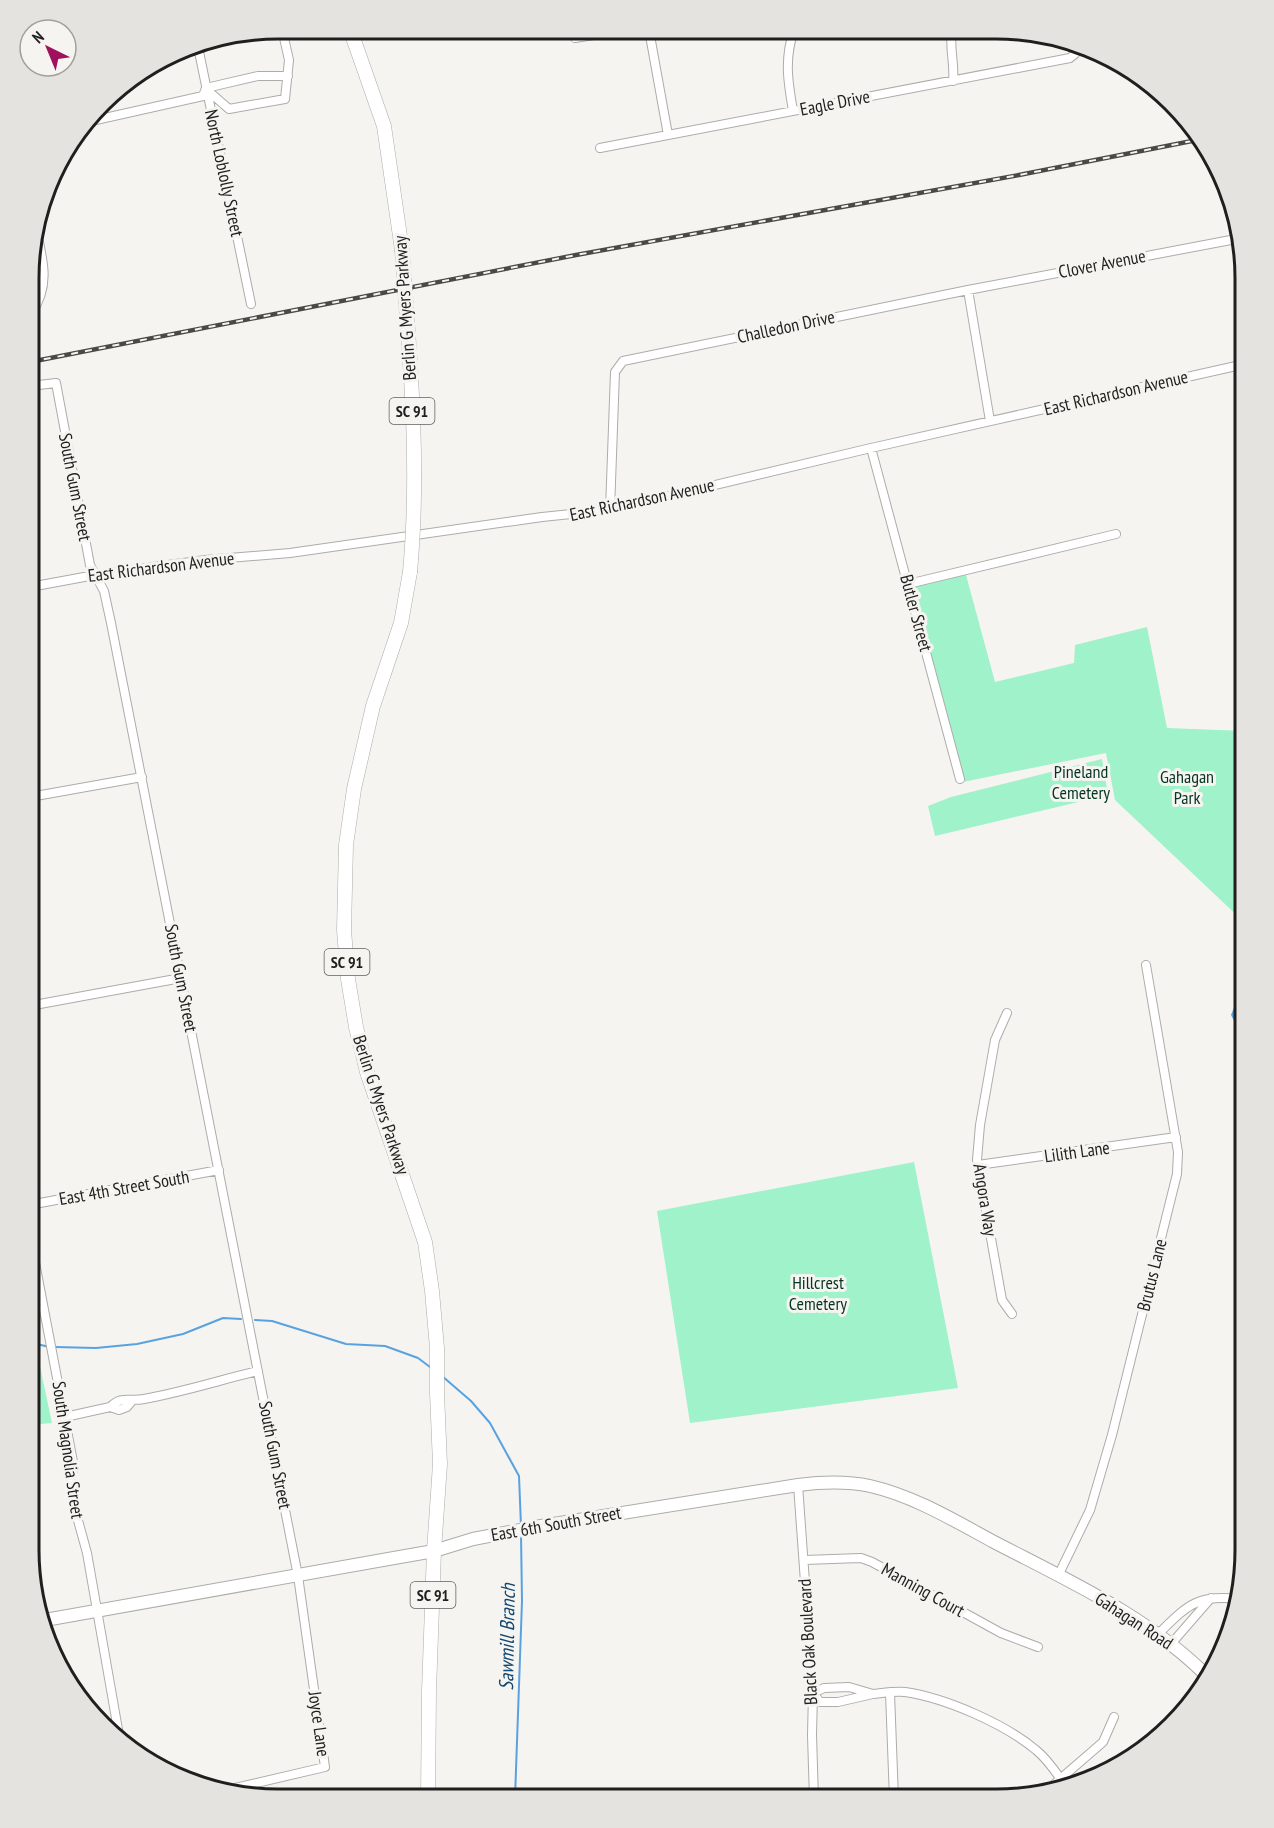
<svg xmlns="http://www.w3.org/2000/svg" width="1274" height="1828" viewBox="0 0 1274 1828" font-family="'PT Sans Narrow',sans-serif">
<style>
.green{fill:#9ff2ca}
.water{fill:#59a2e0}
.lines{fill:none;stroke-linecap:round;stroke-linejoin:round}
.stream{stroke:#59a2e0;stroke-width:2}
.street-casing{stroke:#adaca9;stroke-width:10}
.secondary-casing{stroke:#adaca9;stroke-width:14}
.primary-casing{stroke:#adaca9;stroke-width:15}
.street{stroke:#fff;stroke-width:8}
.secondary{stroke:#fff;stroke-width:12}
.primary{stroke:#fff;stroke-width:14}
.rail-casing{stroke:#494946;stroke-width:4.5}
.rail{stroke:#f6f4f0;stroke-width:2;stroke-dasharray:7;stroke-linecap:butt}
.primary-bridge-casing{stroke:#adaca9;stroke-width:15;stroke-linecap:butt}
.primary-bridge{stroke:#fff;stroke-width:14}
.labels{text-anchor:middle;stroke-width:6;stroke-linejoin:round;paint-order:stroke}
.shield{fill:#f6f4f0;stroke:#605f5c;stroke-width:1.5}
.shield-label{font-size:16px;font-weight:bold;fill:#1f1f1d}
.street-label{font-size:18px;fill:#1f1f1d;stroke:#f6f4f0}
.park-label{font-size:18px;fill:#043422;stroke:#f6f4f0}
.water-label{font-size:20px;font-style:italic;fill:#114770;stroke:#f6f4f0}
.rim{fill:none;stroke:#1f1f1d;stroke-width:3}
</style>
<rect width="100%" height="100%" fill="#f6f4f0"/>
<path class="green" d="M966 575 995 682 1074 663 1075 645 1147 627 1167 728 1245 731V923L1115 800 1106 753 958 783 913 587Z
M1102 759 1108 795 935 836 928 806 951 797Z
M914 1162 958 1388 690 1423 657 1211Z
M29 1315 52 1423 29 1425Z"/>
<path class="water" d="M1245 990V1036L1239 1030 1231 1015 1237 1000Z"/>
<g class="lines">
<path class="stream" d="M255 1320 272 1321 346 1344 385 1346 418 1358 430 1367
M29 1342 49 1347
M55 1347 96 1348 137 1344 183 1334 223 1318 241 1319
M442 1376 471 1401 490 1423 519 1476 521 1526
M515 1798 522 1601 521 1534"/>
<defs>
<path id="street" d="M649 30 668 135
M952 30C949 48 955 64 953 81
M575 38 624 30
M197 42 251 304
M206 89 229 109 285 99 289 60 282 29
M793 111C788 82 784 59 794 30
M87 122 203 96 206 88 258 76H288
M600 148 1070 58 1075 54 1079 44
M968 290 990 421
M31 314C51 286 43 260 36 229
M30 386 56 383 90 565 104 591 111 623 298 1576 325 1767 222 1791
M871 448 960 779
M610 510 615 372 623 361 968 290 1236 239
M908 584 1116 534
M30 587 95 575 205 560 290 553 542 517 610 510 871 448 1245 364
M30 797 142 777
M29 1006 181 978
M1007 1013 995 1040 980 1125 977 1160 1002 1300 1012 1314
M978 1165 1176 1137
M29 1205 219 1170
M29 1231 74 1467 70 1479 74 1506 87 1553 120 1741
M110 1407C122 1395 129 1402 144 1399 183 1392 220 1380 258 1371
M65 1417 110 1407 119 1410 127 1407 132 1401
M798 1485 813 1693 812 1735 814 1799
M804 1560 861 1558 872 1562 1001 1633 1038 1647
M1058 1576 1090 1510 1112 1435 1177 1174 1178 1152 1146 965
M1158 1634C1187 1606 1196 1594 1239 1599
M1171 1644 1211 1598
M849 1687 873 1694 838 1702H820L813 1693 824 1688Z
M890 1693 894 1799
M873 1694C883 1693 895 1691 905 1692 946 1698 1005 1724 1036 1750 1046 1758 1053 1768 1060 1778
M1051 1787 1103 1742 1114 1717"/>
<path id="secondary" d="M45 1620 394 1558 434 1551 473 1539 541 1526 798 1485C822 1482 846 1481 870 1486 914 1496 955 1521 994 1542 1069 1581 1149 1617 1209 1678"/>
<path id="primary" d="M350 29 384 126 402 250
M410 572 401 623 373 706 354 789 346 845 344 930 348 979 356 1027 367 1072 425 1242 432 1291 437 1348V1393L440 1464 434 1551 429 1691 428 1798"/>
</defs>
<use href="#street" class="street-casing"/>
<use href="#secondary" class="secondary-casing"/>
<use href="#primary" class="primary-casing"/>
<use href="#street" class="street"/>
<use href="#secondary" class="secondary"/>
<use href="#primary" class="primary"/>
<defs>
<path id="rail" d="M30 362 576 255 1019 175 1197 140"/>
</defs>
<use href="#rail" class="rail-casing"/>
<use href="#rail" class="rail"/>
<defs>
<path id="primary-bridge" d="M402 250C410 357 420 465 410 572"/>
</defs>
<use href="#primary-bridge" class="primary-bridge-casing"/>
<use href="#primary-bridge" class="primary-bridge"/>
</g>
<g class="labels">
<g class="shield">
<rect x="389.5" y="398" width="45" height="26" rx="4.5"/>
<rect x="324.5" y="949" width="45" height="26" rx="4.5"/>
<rect x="410.5" y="1582" width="45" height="26" rx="4.5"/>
</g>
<g class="shield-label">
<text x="412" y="417">SC 91</text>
<text x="347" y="968">SC 91</text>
<text x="433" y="1601">SC 91</text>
</g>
<g class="street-label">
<text transform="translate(835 103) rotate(-11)" y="6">Eagle Drive</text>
<text transform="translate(224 173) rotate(78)" y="6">North Loblolly Street</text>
<text transform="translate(1102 264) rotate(-11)" y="6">Clover Avenue</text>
<text transform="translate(405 308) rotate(-94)" y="6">Berlin G Myers Parkway</text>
<text transform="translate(786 327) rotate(-12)" y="6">Challedon Drive</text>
<text transform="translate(1116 393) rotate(-13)" y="6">East Richardson Avenue</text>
<text transform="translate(75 487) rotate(79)" y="6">South Gum Street</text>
<text transform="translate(642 500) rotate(-12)" y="6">East Richardson Avenue</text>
<text transform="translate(161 567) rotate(-7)" y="6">East Richardson Avenue</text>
<text transform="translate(916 613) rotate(75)" y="6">Butler Street</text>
<text transform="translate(181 978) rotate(79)" y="6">South Gum Street</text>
<text transform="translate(381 1105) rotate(72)" y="6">Berlin G Myers Parkway</text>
<text transform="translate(1077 1152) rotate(-8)" y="6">Lilith Lane</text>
<text transform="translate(124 1188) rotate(-10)" y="6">East 4th Street South</text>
<text transform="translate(985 1200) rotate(81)" y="6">Angora Way</text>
<text transform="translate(1152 1275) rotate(-76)" y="6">Brutus Lane</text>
<text transform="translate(68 1450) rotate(82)" y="6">South Magnolia Street</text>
<text transform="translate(275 1455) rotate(79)" y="6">South Gum Street</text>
<text transform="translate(556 1524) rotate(-10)" y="6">East 6th South Street</text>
<text transform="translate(923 1590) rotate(29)" y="6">Manning Court</text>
<text transform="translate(1134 1621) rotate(33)" y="6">Gahagan Road</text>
<text transform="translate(808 1642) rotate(-93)" y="6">Black Oak Boulevard</text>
<text transform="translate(319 1724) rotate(82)" y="6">Joyce Lane</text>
</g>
<g class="park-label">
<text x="1081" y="778">Pineland<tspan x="1081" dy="21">Cemetery</tspan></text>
<text x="1187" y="783">Gahagan<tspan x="1187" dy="21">Park</tspan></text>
<text x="818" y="1289">Hillcrest<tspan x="818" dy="21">Cemetery</tspan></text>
</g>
<g class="water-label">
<text transform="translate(507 1637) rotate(-89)" y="7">Sawmill Branch</text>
</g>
</g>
<path d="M0 0H1274V1828H0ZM278 39H996A239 239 0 0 1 1235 278V1550A239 239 0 0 1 996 1789H278A239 239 0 0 1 39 1550V278A239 239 0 0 1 278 39Z" fill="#e5e3df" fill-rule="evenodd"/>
<path class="rim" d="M278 39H996A239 239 0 0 1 1235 278V1550A239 239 0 0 1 996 1789H278A239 239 0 0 1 39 1550V278A239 239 0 0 1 278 39Z"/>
<g transform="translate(48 48) rotate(317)"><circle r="28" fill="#f6f4f0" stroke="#a09f9c" stroke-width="1.5"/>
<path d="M0-4.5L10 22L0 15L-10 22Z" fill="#9e115d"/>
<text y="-9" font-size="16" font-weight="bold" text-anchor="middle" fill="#1f1f1d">N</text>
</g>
</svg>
